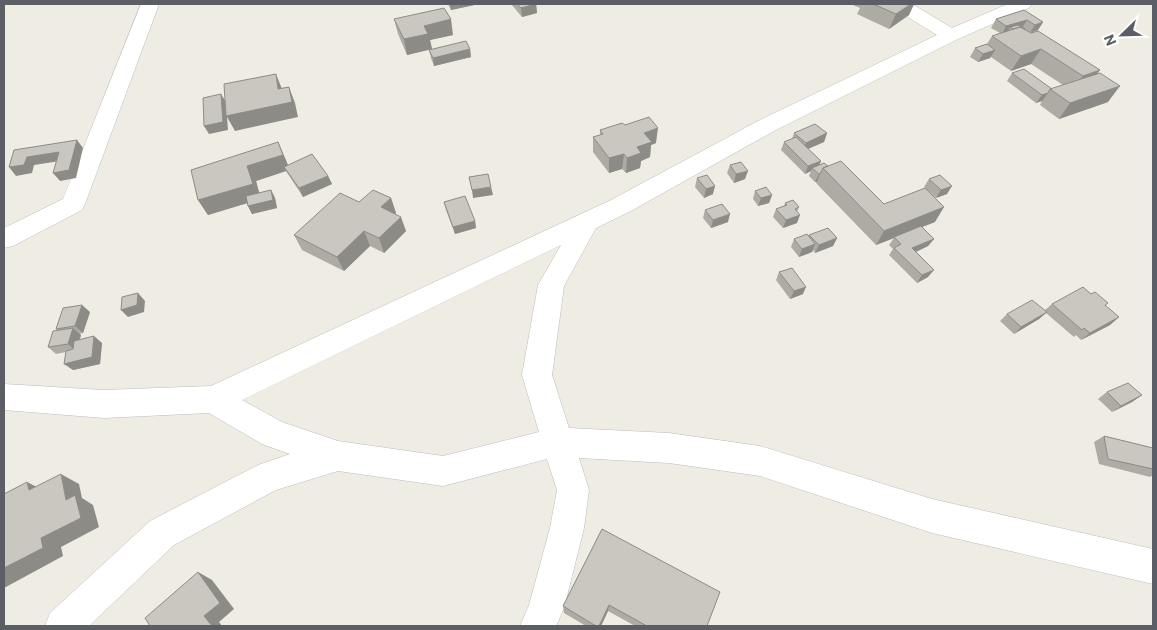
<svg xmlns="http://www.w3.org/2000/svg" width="1157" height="630" viewBox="0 0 1157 630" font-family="Commissioner,sans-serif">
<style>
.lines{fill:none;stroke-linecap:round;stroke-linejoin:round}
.minor-casing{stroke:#bbbdc3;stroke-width:1}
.minor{fill:#fff;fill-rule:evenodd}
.wall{fill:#aeaba5}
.shaded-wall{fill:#8d8b86}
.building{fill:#cac7c0;stroke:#8d8b86}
</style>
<rect width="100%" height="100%" fill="#efede3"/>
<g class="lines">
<defs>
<path id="minor" d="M141 4H159L85 204 82 210 13 246 4 248V228L63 199Z
M890 4H912L952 28 1008 4H1032L1029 8 958 39 774 131 629 212 596 228 564 286 552 375 569 428 669 433 760 446 932 499 1153 549V584L932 533 760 476 669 463 579 458 589 490 584 528 564 608 556 626H520L529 605 550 528 557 490 547 459 443 486 338 471 276 490 174 545 89 626H45L50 613 150 521 258 465 290 454 262 444 209 413 104 418 4 410V384L104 390 211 386 611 200 758 121 937 35 893 8ZM561 245 538 285 522 375 539 432 443 456 338 441 282 422 242 400Z"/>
</defs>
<use href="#minor" class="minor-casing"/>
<use href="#minor" class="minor"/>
</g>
<path class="wall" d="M448 4H479L451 10Z
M511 4H536L537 13 522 17Z
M853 4H914L909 15 889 29 857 14 860 8 853 5Z
M1024 10 1043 22 1038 30 1030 33 1097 74 1108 102 1059 119 1040 105 1042 101 1036 103 1007 81 1012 73 1052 89 1063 85 1031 64 1011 71 991 57 990 58 978 62 970 57 975 48 987 44 992 36 1000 33 991 28 996 19Z
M394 19 453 35 430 40 432 49 407 55 398 34Z
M470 49 471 57 434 66 431 58 429 50Z
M625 125 656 143 651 145 650 157 641 161 640 168 626 173 622 169 609 173 593 152V137L600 135V130Z
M794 133H827L824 142 808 149 821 161 819 166H828L884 204 935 222 922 227 934 239 928 246 916 252 928 277 917 283 889 255 893 249 889 245 894 238 876 245 816 183 817 182H815L809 176 811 171 805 174 781 150 784 142 792 139Z
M278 142 288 165 328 176 332 184 303 197 286 171 256 181 259 193 271 190 275 198 277 208 252 214 248 206 247 203 208 215 198 200Z
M730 165 745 179 734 183 727 173Z
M697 178 713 194 704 198 695 187Z
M929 179 947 194 936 198 924 187Z
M755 191 772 195 769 203 758 206 753 199Z
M391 198 396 213 395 214 406 231 384 253 370 246 344 271 302 250 294 235 359 202Z
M444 202 475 221 476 228 455 234 446 210Z
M785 203 799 207 797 212V223L783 228 773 217 776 209 784 206Z
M705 210 728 222 711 228 703 218Z
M809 235 837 238 833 246 815 253 813 250 812 252 799 257 791 247 794 239 808 236Z
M779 272 803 294 790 299 776 280Z
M1052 304 1105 306 1119 317 1110 325 1081 340 1076 335 1074 337 1046 313 1039 319 1014 334 1000 321 1007 314 1045 310Z
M90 312 83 333 79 334 81 335 80 339 102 343 100 364 73 370 66 352 56 354 48 347 57 330 56 329Z
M1107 392 1142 395 1132 402 1112 412 1098 399Z
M1104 436 1153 448V475L1150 477 1099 464 1094 442Z
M602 529 707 626H635L608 611 601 626H586L564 613 563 606Z"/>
<path class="shaded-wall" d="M450 4H479L451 10Z
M536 4 537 13 522 17 521 8Z
M911 4H914L909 15 889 29 896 14Z
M451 19 453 35 430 40 432 49 407 55 404 39 424 26Z
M1027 20 1022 28 1010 27 1007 33 1002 34 1006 26Z
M1043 22 1038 30 1030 33 1035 25Z
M470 49 471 57 434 66 433 58Z
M1041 49 1031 64 1011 71 1021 56Z
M995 50 990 58 978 62 983 54Z
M1100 70 1088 86 1072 92 1083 76Z
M276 74 282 89 289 87 295 103 298 117 235 131 227 117 228 130 209 134 204 126 221 94 226 102 278 89Z
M1120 86 1108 102 1059 119 1070 103Z
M1048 93 1042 101 1036 103 1042 95Z
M658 128 656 143 651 145 650 157 641 161 640 168 626 173 627 158 637 147 644 133Z
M827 133 824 142 803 151 806 143Z
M77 140 83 148 76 178 60 181 53 173Z
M278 142 285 158 290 170 284 167 286 171 256 181 261 199 208 215 198 200 247 166Z
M59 152 66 160 34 165 32 173 16 176 9 167 27 157Z
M624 154 622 169 609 173V158Z
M821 161 817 169 812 168 811 171 805 174 808 166Z
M748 171 745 179 734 183 736 174Z
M819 174H820L817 182H815Z
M328 176 332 184 303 197 299 188Z
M715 186 713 194 704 198 706 189Z
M952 186 947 194 936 198 941 190Z
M491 187 493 195 473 198 472 190Z
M271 190 275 198 277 208 252 214 248 206Z
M772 195 769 203 758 206 761 198Z
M391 198 396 213 387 222 381 207Z
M944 207 935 222 876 245 884 231Z
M730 214 728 222 711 228 713 220Z
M800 215 797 223 783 228 786 220Z
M401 217 406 231 384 253 379 238Z
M475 221 476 228 455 234 453 227Z
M364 231 370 246 344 271 337 257Z
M837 238 833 246 815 253 819 245Z
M934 239 928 246 907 256 912 248Z
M815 244 812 252 799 257 802 249Z
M934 270 928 277 917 283 922 275Z
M806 287 803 294 790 299 794 291Z
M138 293 145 301 144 312 128 317 121 310Z
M82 305 90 312 83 333 75 326Z
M1047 312 1039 319 1014 334 1021 327Z
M1119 317 1110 325 1081 340 1090 333Z
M73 328 81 335 76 351 68 344Z
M94 336 102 343 100 364 73 370 64 364Z
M1142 395 1132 402 1112 412 1121 406Z
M61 474 79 484 82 498 93 505 99 527 61 547 63 556 4 588V568L41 538 66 500Z
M27 482 47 492 29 490Z
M198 572 212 580 234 609 219 622 222 626H212L204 616Z
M609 605 608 611 601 626H599Z"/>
<path class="building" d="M517 4H536L521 8Z
M873 4H911L896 14Z
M444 8 451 19 424 26 428 34 404 39 394 19Z
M1024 10 1043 22 1035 25 1027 20 1006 26 996 19Z
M1018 25 1025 29 1020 27 1013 29 1010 27Z
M1020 27 1031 33 1038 31 1100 70 1083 76 1041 49 1021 56 992 36Z
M466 41 470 49 433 58 429 50Z
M987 44 995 50 983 54 975 48Z
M1024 69 1052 89H1050L1048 93 1042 95 1012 73Z
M1100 73 1120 86 1070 103 1050 89Z
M276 74 278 89 289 87 292 102 226 116 224 84Z
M221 94 223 122 204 126 203 98Z
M649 117 658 128 644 133 652 142 637 147 641 153 627 158 624 154 609 158 593 137 603 134 600 130 622 123 625 125Z
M815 124 827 133 806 143 794 133Z
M796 137 821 161 808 166 784 142Z
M77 140 69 170 53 173 59 152 27 157 24 165 9 167 14 150Z
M278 142 283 155 247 166 253 184 198 200 191 170Z
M312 154 328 176 299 188 284 167Z
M841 161 884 204 925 188 944 207 884 231 823 168Z
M741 162 748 171 736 174 730 165Z
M824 163 828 166 823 168 820 174H819L812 168Z
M488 174 491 187 472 190 469 177Z
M707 175 715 186 706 189 697 178Z
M940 175 952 186 941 190 929 179Z
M766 187 772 195 761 198 755 191Z
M271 190 273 200 248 206 246 196Z
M373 190 391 198 381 207 401 217 379 238 364 231 337 257 294 235 340 193 359 202Z
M465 196 475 221 453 227 444 202Z
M793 200 799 207 795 209 800 215 786 220 776 209 787 205 785 203Z
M722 204 730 214 713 220 705 210Z
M921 226 934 239 912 248 934 270 922 275 894 248 901 244 894 237Z
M828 228 837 238 819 245 809 235Z
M807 234 815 244 802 249 794 239Z
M792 268 806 287 794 291 779 272Z
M1083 287 1091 294 1095 292 1108 303 1105 305 1119 317 1090 333 1084 328 1082 330 1052 304Z
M138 293 137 305 121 310 122 297Z
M1032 300 1047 312 1021 327 1007 314Z
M82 305 75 326 56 329 63 308Z
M73 328 68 344 48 347 53 331Z
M94 336 92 357 64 364 66 351 73 349 74 341Z
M1128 383 1142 395 1121 406 1107 392Z
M1104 436 1153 448V469L1108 459Z
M61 474 66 500 75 495 81 518 41 538 43 548 4 568V494L27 482 29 490Z
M602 529 720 592 707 626H647L609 605 599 626H596L563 606Z
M198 572 220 603 204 616 212 626H150L145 618Z"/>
<rect width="1157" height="630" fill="none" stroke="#5b5f65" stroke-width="10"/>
<g transform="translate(1122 35) rotate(247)" stroke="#ffffff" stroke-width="4" paint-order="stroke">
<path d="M0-4L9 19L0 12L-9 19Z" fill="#5b5f65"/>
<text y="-8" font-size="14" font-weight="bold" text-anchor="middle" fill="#5b5f65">N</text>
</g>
</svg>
